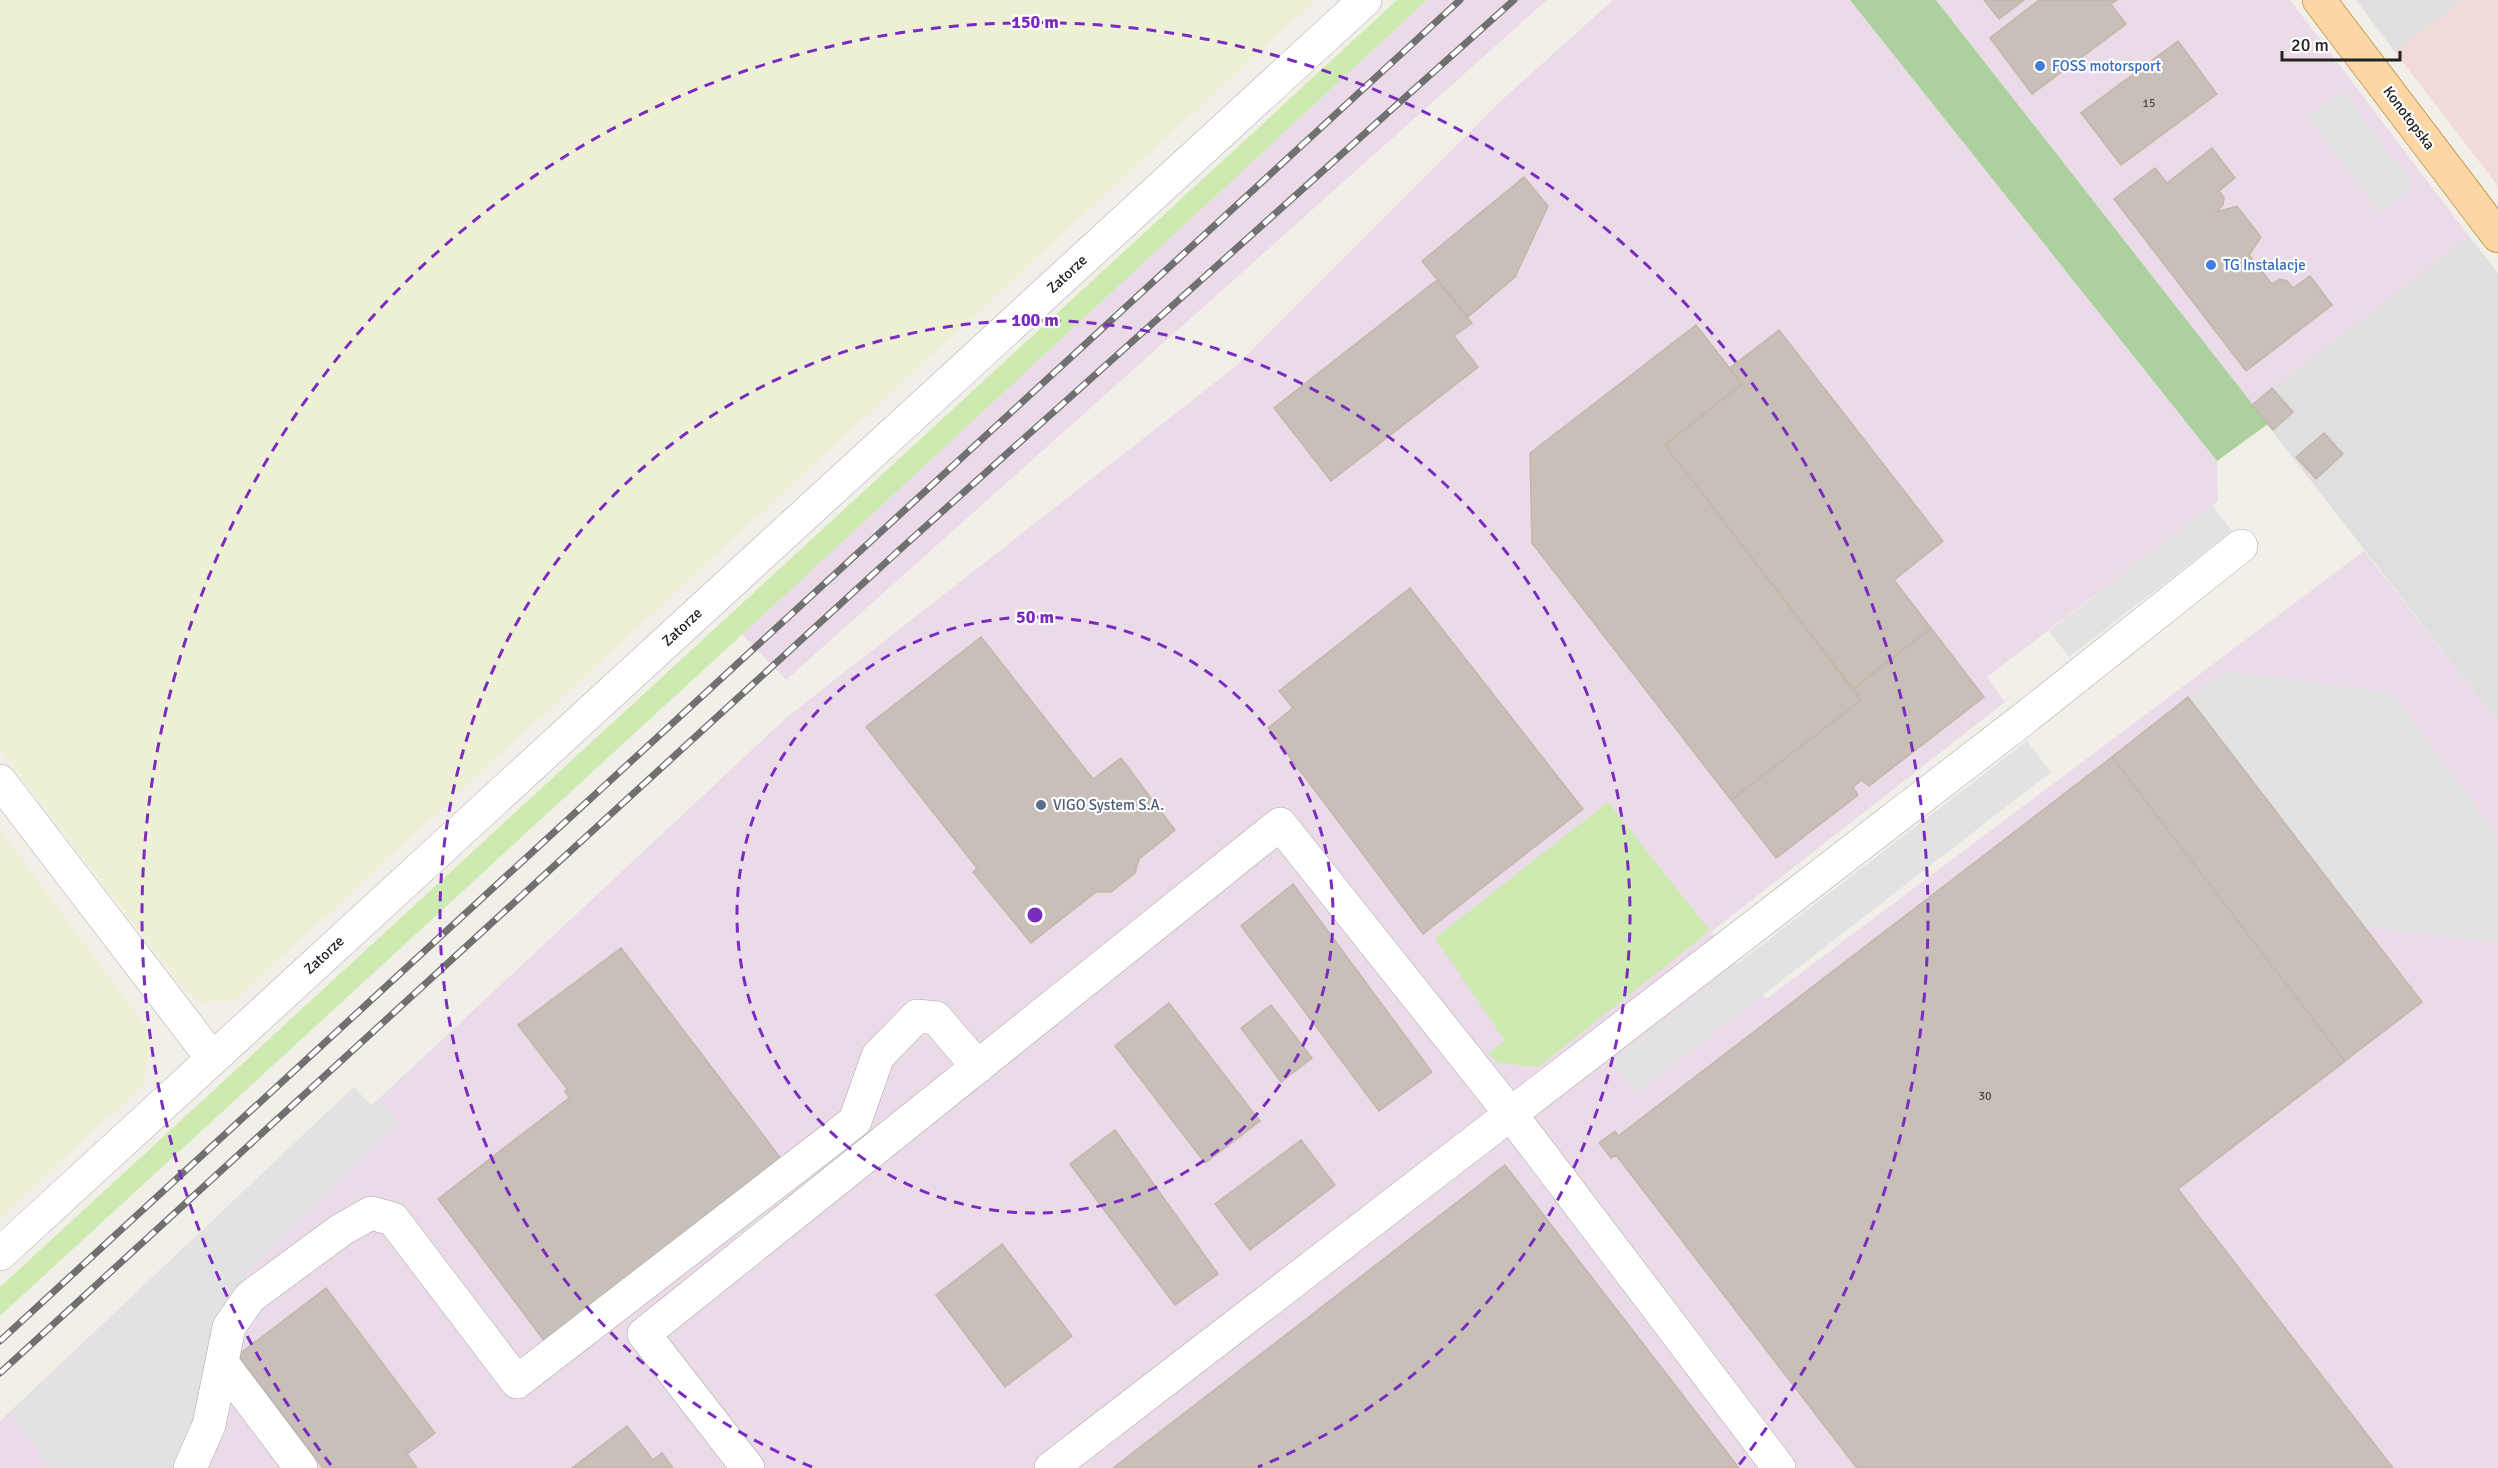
<svg xmlns="http://www.w3.org/2000/svg" width="2498" height="1468" viewBox="0 0 2498 1468" font-family="Signika,sans-serif">
<style>
.residential{fill:#e0dfdf}
.commercial{fill:#f2dad9}
.industrial{fill:#ebdbe8}
.farmland{fill:#eef0d5}
.grass{fill:#cdebb0}
.forest{fill:#add19e}
.parking{fill:#e2e2e2}
.building{fill:#c7bfb8;stroke:#c4b6ab;stroke-width:1.5}
.lines{fill:none;stroke-linecap:round;stroke-linejoin:round}
.minor-casing{stroke:#a9a9a9;stroke-width:34}
.major-casing{stroke:#a06b00;stroke-width:34}
.minor{stroke:#fff;stroke-width:33}
.major{stroke:#fcd6a4;stroke-width:33}
.rail-casing{stroke:#707070;stroke-width:7}
.rail{stroke:#fff;stroke-width:4.5;stroke-dasharray:14;stroke-linecap:butt}
.ring{fill:none;stroke:#7b2cbf;stroke-width:3;stroke-dasharray:10 8}
.shop-dot{fill:#3f7fe0;stroke:#fff;stroke-width:2}
.service-dot{fill:#5c6f8a;stroke:#fff;stroke-width:2}
.labels{text-anchor:middle;stroke-width:4.5;stroke-linejoin:round;paint-order:stroke}
.number-label{font-size:12px;fill:#4b4948}
.shop-label{font-size:15px;fill:#366cbe;stroke:#fff;text-anchor:start}
.street-label{font-size:15px;fill:#222;stroke:#fff}
.service-label{font-size:15px;fill:#4e5e75;stroke:#fff;text-anchor:start}
.centre{fill:#7b2cbf;stroke:#fff;stroke-width:3}
.ring-label{font-size:18px;text-anchor:middle;font-weight:bold;fill:#7b2cbf;stroke:#fff;stroke-width:4.5;stroke-linejoin:round;paint-order:stroke}
</style>
<rect width="100%" height="100%" fill="#f2efe9"/>
<path class="residential" d="M2356 0H2462L2395 52Z
M2469 236 2498 273V722L2252 405Z"/>
<path class="commercial" d="M2462 0H2498V186L2395 52Z"/>
<path class="industrial" d="M1427 0H1547L786 680 742 634Z
M1613 0H1850L2217 461 2218 501 1987 677 2005 702 1711 932 1766 999 2364 551 2498 722V1468H0V1421L354 1087 371 1106 787 717 1236 366 1504 98Z
M1936 0H2290L2469 236 2252 405Z"/>
<path class="farmland" d="M0 0H1315L234 1001 200 1002 179 983 0 750Z
M0 830 148 1029 150 1049 144 1084 0 1218Z"/>
<path class="grass" d="M1397 0H1427L759 619 0 1316V1287Z
M1608 802 1710 931 1538 1067 1498 1063 1488 1053 1505 1041 1435 938Z"/>
<path class="forest" d="M1850 0H1936L2268 424 2217 461Z"/>
<path class="parking" d="M2342 91 2414 187 2380 212 2308 117Z
M2212 505 2232 531 2069 657 2049 631Z
M2225 671 2392 693 2498 838V943L2363 926 2188 698Z
M2027 741 2051 772 1636 1093 1611 1061Z
M354 1087 371 1106 378 1100 399 1123 263 1255 229 1293 207 1359 191 1425 175 1468H51L10 1412Z"/>
<path class="building" d="M1984 0H2024L1999 19Z
M2039 0H2117L2111 4 2126 24 2032 94 1990 38Z
M2178 41 2217 94 2121 165 2081 113Z
M2212 148 2235 178 2219 191 2224 198 2223 205 2216 212 2237 206 2261 237 2249 255 2272 284 2280 279 2287 281 2293 288 2310 276 2332 305 2246 371 2114 199 2155 168 2167 183Z
M1524 177 1548 206 1515 277 1468 317 1422 261Z
M1437 280 1472 323 1454 336 1478 367 1331 481 1274 408Z
M1696 325 1742 384 1665 445 1861 700 1731 800 1532 543 1530 453Z
M1779 330 1943 541 1894 580 1931 628 1853 689 1665 445 1742 384 1730 368Z
M2272 388 2293 412 2273 430 2252 405Z
M2324 433 2343 454 2316 479 2296 457Z
M1410 588 1583 809 1423 934 1268 728 1293 708 1279 691Z
M1931 628 1984 697 1869 786 1862 780 1853 787 1858 795 1776 858 1731 800 1861 700 1853 689Z
M981 637 1093 779 1121 758 1175 830 1139 859 1135 873 1111 892H1096L1031 943 973 872 977 868 866 727Z
M2188 697 2422 1002 2345 1061 2112 757Z
M2112 757 2345 1061 2178 1189 2393 1468H1857L1616 1155 1611 1158 1599 1143 1615 1131 1618 1136Z
M1293 884 1432 1072 1379 1111 1241 926Z
M621 948 782 1160 545 1342 438 1199 569 1098 565 1091 568 1090 518 1025Z
M1169 1003 1260 1121 1205 1163 1115 1046Z
M1271 1005 1312 1058 1281 1082 1241 1028Z
M1115 1130 1218 1274 1175 1305 1070 1164Z
M1301 1140 1335 1185 1250 1250 1215 1204Z
M1505 1165 1739 1468H1113L1279 1340Z
M1002 1244 1072 1336 1005 1387 936 1295Z
M326 1288 435 1433 407 1454 417 1468H323L238 1355Z
M627 1426 653 1460 662 1453 673 1468H572Z"/>
<g class="lines">
<defs>
<path id="minor" d="M0 781 212 1058
M0 1254 1365 0
M222 1363 301 1468
M190 1468 209 1425 229 1327 250 1297 341 1230 371 1213 393 1219 517 1382 855 1121 878 1056 917 1016 936 1018 978 1067
M748 1468 644 1334 1280 824 1510 1113 1779 1468
M1051 1468 2026 717 2241 546"/>
<path id="major" d="M2319 0 2498 236"/>
</defs>
<use href="#minor" class="minor-casing"/>
<use href="#major" class="major-casing"/>
<use href="#minor" class="minor"/>
<use href="#major" class="major"/>
<defs>
<path id="rail" d="M0 1341 1460 0
M0 1373 906 544 1514 0"/>
</defs>
<use href="#rail" class="rail-casing"/>
<use href="#rail" class="rail"/>
</g>
<g class="ring">
<circle cx="1035" cy="915" r="298"/>
<path d="M812 1467A595 595 0 1 1 1258 1467"/>
<path d="M331 1465A893 893 0 1 1 1739 1465"/>
</g>
<g class="shop-dot">
<circle cx="2040" cy="66" r="6"/>
<circle cx="2211" cy="265" r="6"/>
</g>
<circle class="service-dot" cx="1041" cy="805" r="6"/>
<g class="labels">
<g class="number-label">
<text x="2149" y="107">15</text>
<text x="1985" y="1100">30</text>
</g>
<g class="shop-label">
<text x="2052" y="71">FOSS motorsport</text>
<text x="2223" y="270">TG Instalacje</text>
</g>
<g class="street-label">
<text transform="translate(2409 118) rotate(53)" y="5">Konotopska</text>
<text transform="translate(1067 274) rotate(-43)" y="5">Zatorze</text>
<text transform="translate(682 627) rotate(-43)" y="5">Zatorze</text>
<text transform="translate(324 955) rotate(-43)" y="5">Zatorze</text>
</g>
<g class="service-label">
<text x="1053" y="810">VIGO System S.A.</text>
</g>
</g>
<circle cx="1035" cy="915" r="9" class="centre"/>
<g class="ring-label">
<text x="1035" y="28">150 m</text>
<text x="1035" y="326">100 m</text>
<text x="1035" y="623">50 m</text>
</g>
<path d="M2282 51v9h118v-9" fill="none" stroke="#222222" stroke-width="3"/>
<text x="2291" y="51" font-size="18" fill="#222222" stroke="#ffffff" stroke-width="4.5" paint-order="stroke">20 m</text>
</svg>
